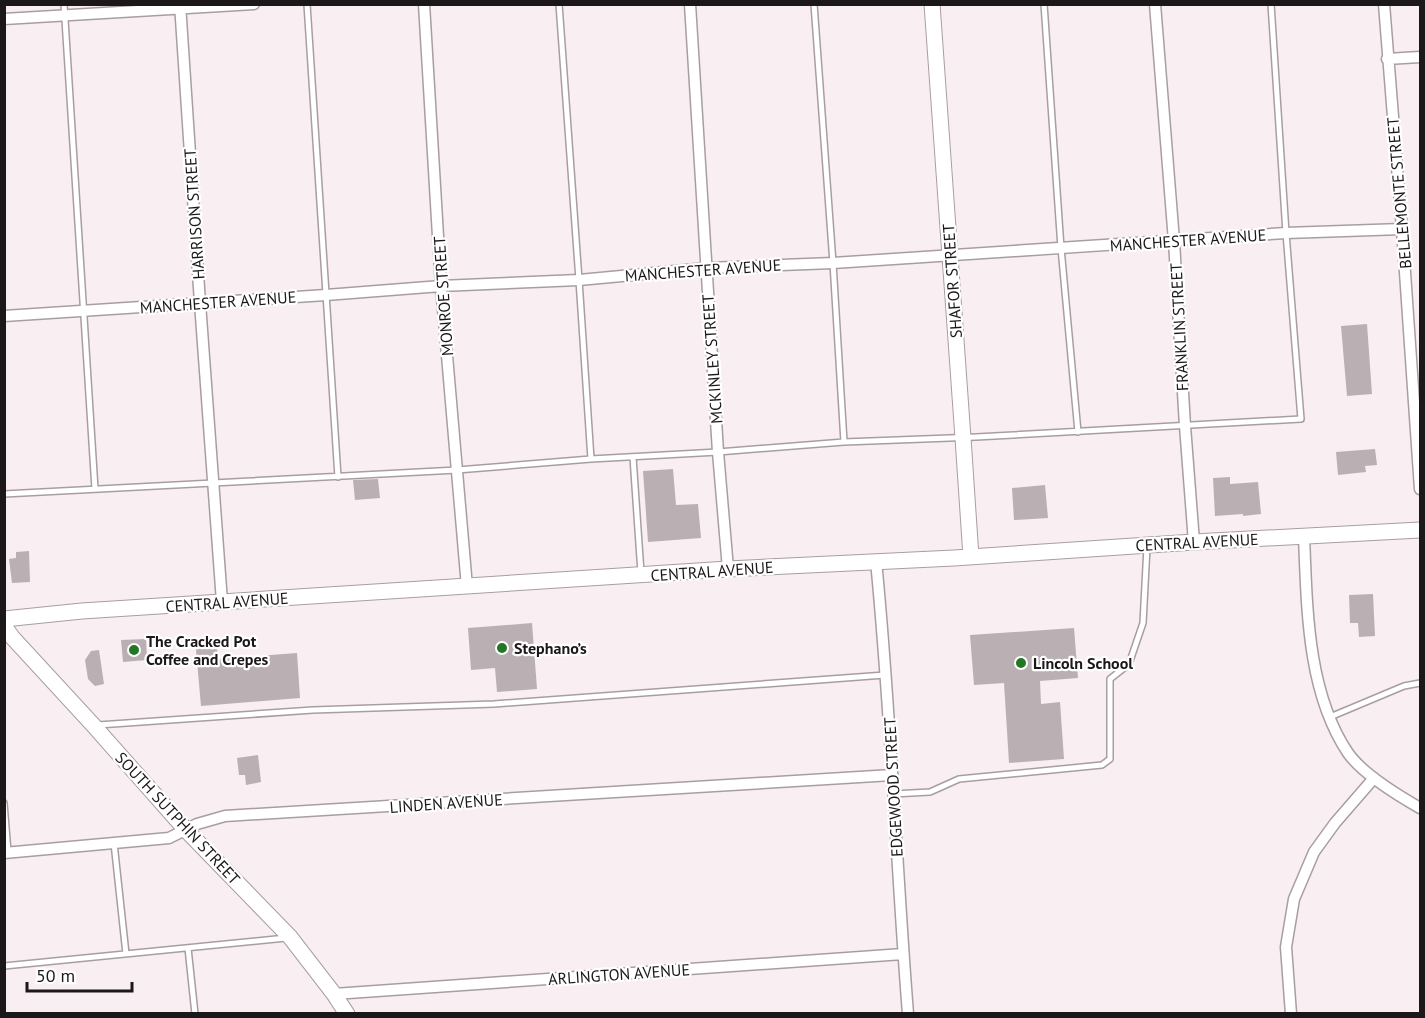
<svg xmlns="http://www.w3.org/2000/svg" width="1425" height="1018" viewBox="0 0 1425 1018" font-family="'PT Sans',sans-serif">
<style>
.building{fill:#bab0b4}
.lines{fill:none;stroke-linecap:round;stroke-linejoin:round}
.lane-casing{stroke:#a89ea1;stroke-width:8}
.street-casing{stroke:#a89ea1;stroke-width:13}
.secondary-casing{stroke:#a89ea1;stroke-width:17}
.lane{stroke:#fff;stroke-width:5}
.street{stroke:#fff;stroke-width:10}
.secondary{stroke:#fff;stroke-width:15}
.poi-dot{fill:#217724;stroke:#fff;stroke-width:2}
.labels{text-anchor:middle;stroke-width:4.5;stroke-linejoin:round;paint-order:stroke}
.street-label{font-size:16px;fill:#1c181a;stroke:#fff}
.poi-label{font-size:16px;font-weight:bold;fill:#1c181a;stroke:#fff;text-anchor:start}
</style>
<rect width="100%" height="100%" fill="#f9eef2"/>
<path class="building" d="M1367 324 1372 394 1347 396 1341 326Z
M1375 449 1377 465 1365 466 1366 472 1338 475 1336 452Z
M673 469 676 505 698 504 701 538 648 542 643 471Z
M1230 477V484L1258 482 1261 514 1243 516V514L1215 516 1213 478Z
M378 479 380 498 355 500 353 480Z
M1045 485 1048 518 1014 520 1012 488Z
M29 551 30 582 12 583 9 559 16 558V552Z
M1373 594 1375 636 1359 637 1358 623H1350L1349 595Z
M532 623 537 689 497 692 495 668 471 670 468 628Z
M1074 628 1078 678 1040 681 1041 704 1060 702 1064 759 1009 763 1004 683 974 685 970 635Z
M216 638 218 659 297 653 300 698 201 706 195 639Z
M146 639 147 660 123 662 121 640Z
M99 650 104 684 95 686 88 679 85 660 91 651Z
M258 755 261 782 246 785 245 775H239L237 758Z"/>
<g class="lines">
<defs>
<path id="lane" d="M64 4 95 489
M307 4 338 477
M559 4 579 280 591 459
M814 4 833 263 844 442
M1044 4 1061 248 1078 432
M633 457 641 573
M4 494 457 470 591 459 718 452 844 442 976 437 1301 419 1286 233 1271 4
M1330 717 1404 686 1420 683
M98 725 313 710 494 704 885 675
M893 794 930 792 959 779 1102 765 1110 759V679L1129 664 1143 623 1147 547
M4 803 8 852
M114 843 126 954
M188 948 195 1014
M4 966 286 938"/>
<path id="street" d="M180 4 200 303 222 602
M424 4 441 286 467 587
M690 4 718 452 728 569
M1155 4 1174 241 1185 426 1194 542
M1384 4 1402 229 1420 489
M4 19 254 4
M1387 59 1420 57
M4 316 326 295 441 286 579 280 707 268 833 263 1286 233 1402 229
M1304 536C1307 608 1307 692 1348 753 1362 773 1399 796 1420 808
M876 561C891 712 896 863 908 1014
M4 853 169 838 197 824 225 816 892 775
M334 994 903 954
M1291 1014 1286 947 1294 899 1314 852 1335 823 1374 778"/>
<path id="secondary" d="M932 4 963 438 971 557
M4 619 82 611 728 569 954 558 1194 542 1420 530
M4 626 12 637 94 726 186 830 290 937 334 994 347 1014"/>
</defs>
<use href="#lane" class="lane-casing"/>
<use href="#street" class="street-casing"/>
<use href="#secondary" class="secondary-casing"/>
<use href="#lane" class="lane"/>
<use href="#street" class="street"/>
<use href="#secondary" class="secondary"/>
</g>
<g class="poi-dot">
<circle cx="502" cy="648" r="6"/>
<circle cx="134" cy="650" r="6"/>
<circle cx="1021" cy="663" r="6"/>
</g>
<g class="labels">
<g class="street-label">
<text transform="translate(1399 193) rotate(-95)" y="6">BELLEMONTE STREET</text>
<text transform="translate(194 214) rotate(-94)" y="6">HARRISON STREET</text>
<text transform="translate(1188 240) rotate(-4)" y="6">MANCHESTER AVENUE</text>
<text transform="translate(703 270) rotate(-4)" y="6">MANCHESTER AVENUE</text>
<text transform="translate(952 281) rotate(-94)" y="6">SHAFOR STREET</text>
<text transform="translate(443 296) rotate(-94)" y="6">MONROE STREET</text>
<text transform="translate(218 302) rotate(-4)" y="6">MANCHESTER AVENUE</text>
<text transform="translate(1179 327) rotate(-93)" y="6">FRANKLIN STREET</text>
<text transform="translate(712 359) rotate(-94)" y="6">MCKINLEY STREET</text>
<text transform="translate(1197 542) rotate(-3)" y="6">CENTRAL AVENUE</text>
<text transform="translate(712 571) rotate(-4)" y="6">CENTRAL AVENUE</text>
<text transform="translate(227 602) rotate(-4)" y="6">CENTRAL AVENUE</text>
<text transform="translate(893 787) rotate(-93)" y="6">EDGEWOOD STREET</text>
<text transform="translate(446 803) rotate(-4)" y="6">LINDEN AVENUE</text>
<text transform="translate(178 818) rotate(47)" y="6">SOUTH SUTPHIN STREET</text>
<text transform="translate(619 974) rotate(-4)" y="6">ARLINGTON AVENUE</text>
</g>
<g class="poi-label">
<text x="146" y="647">The Cracked Pot<tspan x="146" dy="18">Coffee and Crepes</tspan></text>
<text x="514" y="654">Stephano’s</text>
<text x="1033" y="669">Lincoln School</text>
</g>
</g>
<rect width="1425" height="1018" fill="none" stroke="#1c181a" stroke-width="12"/>
<path d="M27 982v9h105v-9" fill="none" stroke="#1c181a" stroke-width="3"/>
<text x="36" y="982" font-size="18" fill="#1c181a" stroke="#ffffff" stroke-width="4.5" paint-order="stroke">50 m</text>
</svg>
